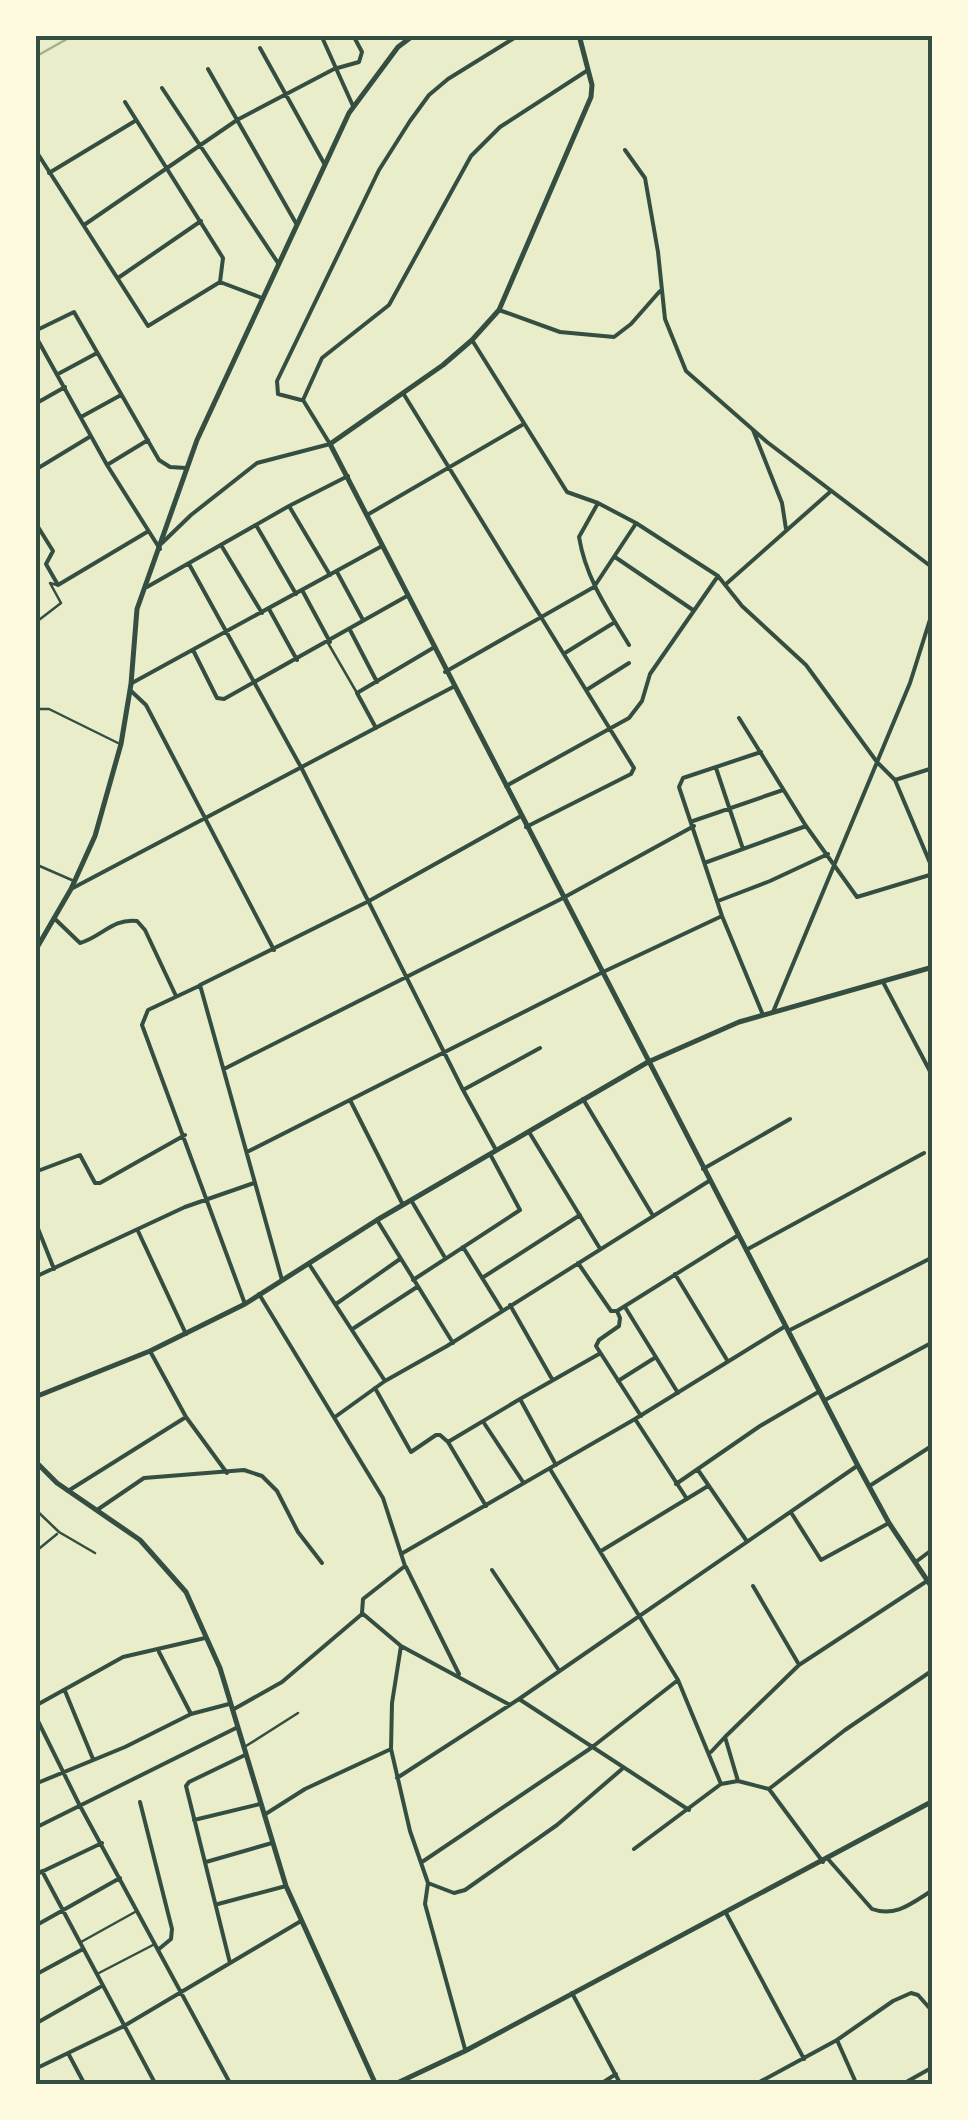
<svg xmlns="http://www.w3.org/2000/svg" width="968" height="2120" viewBox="0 0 968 2120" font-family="Figtree,sans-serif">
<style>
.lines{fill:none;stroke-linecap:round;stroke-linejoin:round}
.stream{stroke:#a3b18a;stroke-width:2.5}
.pedestrian{stroke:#344e41;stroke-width:2.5}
.minor{stroke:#344e41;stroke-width:4}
.tertiary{stroke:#344e41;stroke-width:5}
.neatline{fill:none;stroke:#344e41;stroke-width:4}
</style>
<rect width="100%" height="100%" fill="#e9edc9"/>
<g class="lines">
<path class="stream" d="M35 57 74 35"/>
<path class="pedestrian" d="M35 623 61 603 50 583 57 585
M328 643 357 693
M35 709H49L120 744
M35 864 74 881
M35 1509 59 1532 95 1553
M35 1552 57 1534
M246 1746 298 1713
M81 1942 135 1912
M97 1974 153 1945"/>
<path class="minor" d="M321 35 353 106
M260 48 325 165
M208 69 297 225
M162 88 278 263
M625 150 645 178 658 252 665 319 686 371 767 442 933 568
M36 151 148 326 220 282 223 258 125 102
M49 173 135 121
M84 225 237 120 334 69 359 62 362 52 353 35
M118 278 201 221
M220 282 262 298
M499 310 560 332 614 337 631 324 660 291
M472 340 567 492 598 503 636 523 718 576 742 606 806 665 877 762 895 780 933 768
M58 374 97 353
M403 393 634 768 631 774 526 827
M301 400 278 394 277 381 379 170 410 121 429 95 448 79 519 35
M35 404 65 387
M81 417 121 395
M753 430 782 503 786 529
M107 465 148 440
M35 470 91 436
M598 503 579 537C586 579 608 610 629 645
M289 506 330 575
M367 515 522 425
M35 522 53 551 46 564 58 585 147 532
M256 525 296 594
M162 543 191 515 257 463 330 444 303 400 322 358 389 305 471 156 500 127 588 70
M221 545 262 613
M160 549 107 465 35 335 37 330 74 312 159 460 170 467 186 468
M615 557 693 610
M189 564 302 769 463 1090 496 1150
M337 572 363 620
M726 584 830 492
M147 587 289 506 348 476
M302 590 330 642
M269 609 297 660
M350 630 377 682
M193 650 217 698 224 699 407 596
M565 653 615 622
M445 672 594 587 635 525
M132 683 382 546
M588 689 629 663
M130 690 146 705 274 950
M739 718 806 826 857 897 933 874
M376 728 357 693 433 648
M761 752 683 778 679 787 722 916 763 1015
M716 768 743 849
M895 780 933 870
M506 786 629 718 642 701 650 674 718 576
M693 821 783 790
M707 862 806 826
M71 889 453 687
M718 901 770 881 828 854
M54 918 80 943C102 937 112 918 137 921L145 930 176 996
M883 982 933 1077
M199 986 148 1010 142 1025 245 1304
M773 1012 910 683 933 610
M224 1069 563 898 694 826
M463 1090 540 1048
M583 1099 652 1214
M351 1102 403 1205
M529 1132 599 1247
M247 1152 603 972 722 916
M703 1169 790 1119
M35 1172 80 1155 95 1183H100L185 1135
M411 1200 444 1256
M377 1220 453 1343
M35 1221 54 1269
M138 1231 186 1334
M463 1247 502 1310
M746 1250 924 1153
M578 1263 611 1311H617L737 1236
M309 1264 385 1381
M675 1274 727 1360
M35 1277 185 1207 254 1183
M482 1278 580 1215
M282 1280 200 985 369 901 521 816
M413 1280 520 1210 490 1154
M259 1294 383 1498 405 1566 363 1599 362 1613 401 1646 510 1705
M336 1304 400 1259
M510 1305 552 1379
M625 1307 678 1393
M617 1311 620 1318 619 1326 599 1340 596 1346 641 1416
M354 1328 417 1287
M788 1331 933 1257
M150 1351 186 1417 227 1473
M618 1381 656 1357
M375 1388 411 1452 436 1435H440L448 1442
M520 1399 599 1354
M825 1400 933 1342
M335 1417 385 1381 447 1346 709 1181
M635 1419 687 1499
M484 1423 523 1482
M550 1469 678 1680 721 1784
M698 1470 746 1540
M676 1484 760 1426 820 1391
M871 1485 930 1447
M68 1491 186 1417
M486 1506 448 1442 520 1399 556 1465
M97 1510 144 1478 244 1470 262 1476 277 1491 298 1532 322 1563
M792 1514 821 1560 889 1523
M601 1551 708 1486
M401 1554 635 1419 784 1327
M917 1561 933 1549
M406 1567 459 1674
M492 1570 558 1669
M753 1586 798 1663
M401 1646 392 1703 391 1749 410 1831 428 1883 425 1904 465 2049
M159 1652 191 1714
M65 1691 93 1759
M519 1699 689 1810
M35 1706 123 1657 205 1638
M234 1709 282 1682 362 1614
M35 1715 79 1804 231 2085
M711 1752 725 1737
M397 1778 519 1699 857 1466
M738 1781 725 1737 799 1665 927 1581
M35 1784 125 1747 191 1714 229 1704
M721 1784 738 1781 769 1789 823 1862
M769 1789 845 1730 933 1670
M140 1802 172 1929 171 1939 159 1949
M264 1815 305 1789 391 1749
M194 1820 260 1804
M35 1828 236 1728
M634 1849 721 1784
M828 1859 872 1909C896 1918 913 1902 933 1890
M206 1862 272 1843
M422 1862 591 1748 678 1680
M42 1871 156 2085
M35 1875 102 1843
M428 1883 454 1893 465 1890 557 1825 622 1769
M218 1904 286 1886
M726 1913 804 2059
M35 1926 120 1878
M230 1963 186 1786 189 1782 245 1755
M35 1975 83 1949
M572 1993 621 2085
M35 2024 100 1987
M837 2040 857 2085
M68 2053 85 2085
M35 2069 124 2026 301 1921
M599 2085 616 2074
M754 2085 837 2040 893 2001 911 1993 918 1995 933 2012
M901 2085 933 2067"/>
<path class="tertiary" d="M579 35 592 85 591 97 499 310 472 340 443 365 330 444 858 1466 889 1523 933 1589
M35 951 71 889 95 836 121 744 131 684 137 609 197 440 349 113 398 47 414 35
M35 1397 150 1351 245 1304 377 1220 648 1062 739 1022 933 967
M35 1461 57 1483 140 1540 186 1592 220 1668 286 1886 376 2085
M393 2085 465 2051 933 1801"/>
</g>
<rect width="968" height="2120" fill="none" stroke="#fefae0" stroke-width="75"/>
<rect x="38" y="38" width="892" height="2044" class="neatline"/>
</svg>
